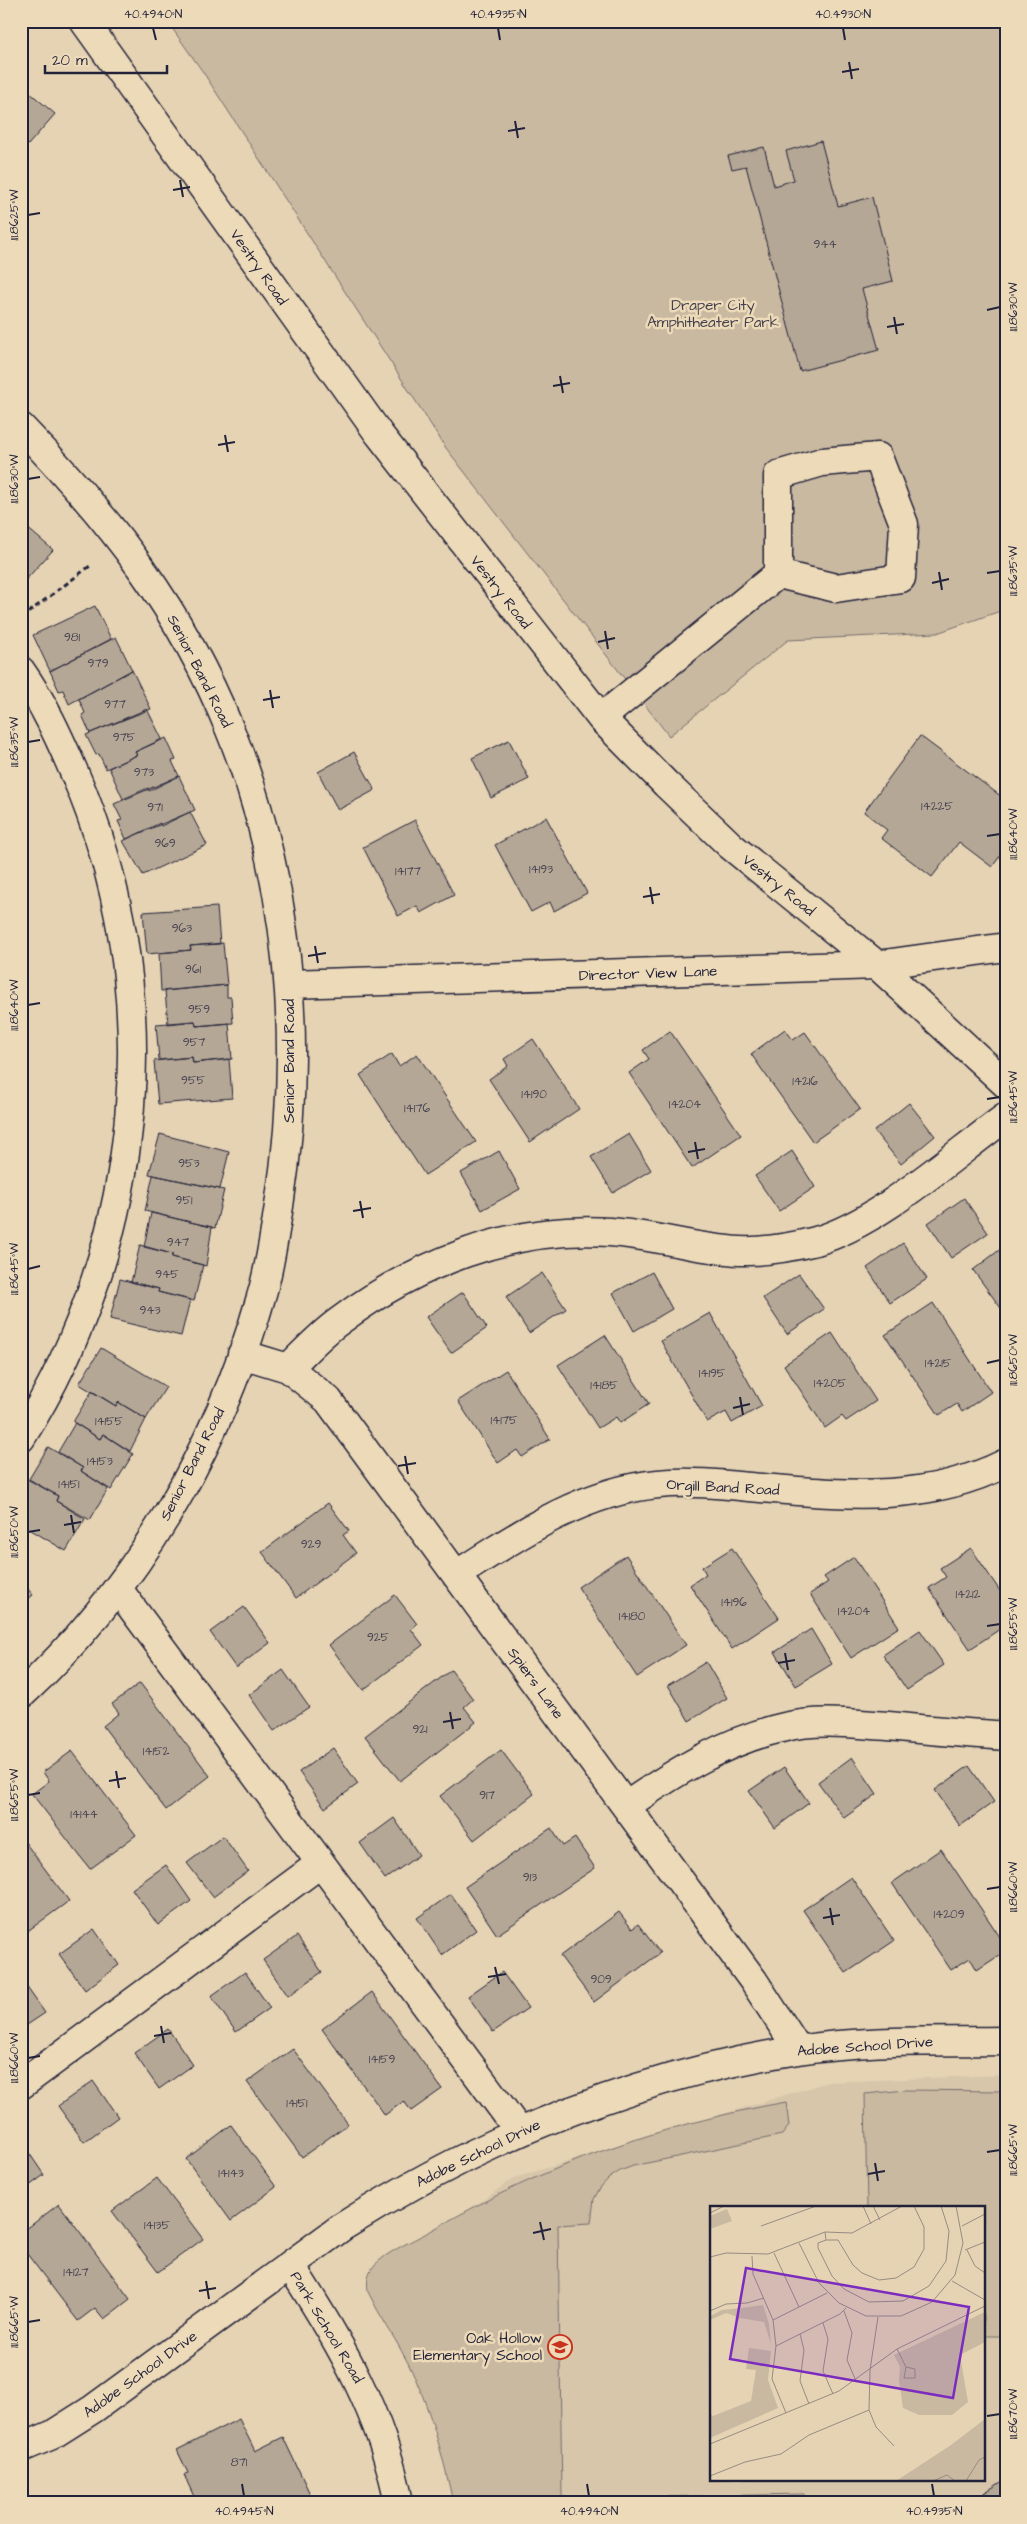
<svg xmlns="http://www.w3.org/2000/svg" width="1027" height="2524" viewBox="0 0 1027 2524" font-family="'Architects Daughter',sans-serif">
<style>
.built{fill:#d7c6aa;fill-rule:evenodd}
.green{fill:#c9b9a1;stroke:#766e6e}
.building{fill:#b5a795;stroke:#22223b}
.lines{fill:none;stroke-linecap:round;stroke-linejoin:round}
.minor-casing{stroke:#22223b;stroke-width:31}
.path{stroke:#22223b;stroke-width:3;stroke-dasharray:5 4;stroke-linecap:butt}
.minor{stroke:#eddab8;stroke-width:28}
.ticks{fill:none;stroke:#22223b;stroke-width:2}
.labels{text-anchor:middle;stroke-width:5;stroke-linejoin:round;paint-order:stroke}
.number-label{font-size:12px;fill:#474352}
.street-label{font-size:15px;fill:#22223b;stroke:#eddab8}
.park-label{font-size:15px;fill:#43404f;stroke:#eddab8}
.poi-label{font-size:15px;fill:#22223b;stroke:#eddab8;text-anchor:end}
.inset-road{fill:none;stroke:#978c83;stroke-width:1}
.view{fill:#7b2cbf;fill-opacity:0.15;stroke:#7b2cbf;stroke-width:2.5}
.inset-edge{fill:none;stroke:#22223b;stroke-width:2.5}
.neatline{fill:none;stroke:#22223b;stroke-width:2}
.ticks-label{font-size:12px;text-anchor:middle;fill:#22223b}
</style>
<rect width="100%" height="100%" fill="#e5d3b3"/>
<filter id="ink" filterUnits="userSpaceOnUse"><feTurbulence type="fractalNoise" baseFrequency=".02" numOctaves="2"/><feDisplacementMap in="SourceGraphic" scale="10" xChannelSelector="R" yChannelSelector="G"/><feConvolveMatrix kernelMatrix="1 2 1 2 8 2 1 2 1" color-interpolation-filters="sRGB"/></filter>
<g filter="url(#ink)">
<path class="built" d="M1006 2075V2503H457L443 2417 374 2278 514 2178 828 2082ZM711 2208H983V2480H711Z"/>
<path class="green" d="M167 21H1006V609L937 633 788 640 669 736 446 448 203 72Z
M905 2090 1006 2091V2336H983V2208H867L865 2094Z
M786 2102 789 2126 782 2135 633 2166 620 2171 608 2179 600 2188 594 2199 591 2223 558 2225 562 2497 584 2498 595 2503H453C443 2455 430 2407 408 2363 396 2339 380 2317 368 2292 367 2284 367 2273 373 2267 385 2252 417 2239 434 2229 543 2166 662 2124 786 2102Z
M804 2494V2503H647L653 2497Z"/>
<path class="building" d="M22 86 55 114 28 145 21 140Z
M821 141 838 206 872 197 893 281 862 289 879 350 800 371 746 166 732 169 728 156 764 147 774 186 794 180 786 151Z
M21 516 28 522 21 529Z
M25 526 53 550 21 585V529Z
M95 606 111 639 50 671 33 635Z
M116 637 132 670 69 704 63 690 59 691 50 671Z
M132 670 151 709 90 733 82 715 85 713 79 699Z
M147 709 162 739 135 752 137 755 106 769 99 754 96 755 86 735Z
M920 736 1006 800V848L992 867 959 842 932 877 881 838 887 830 864 812Z
M166 738 176 760 172 761 179 776 149 791 148 788 123 799 109 768 137 755 135 752Z
M509 740 529 779 491 798 472 758Z
M354 752 375 790 338 810 318 772Z
M179 776 195 810 126 839 118 821 122 820 114 804Z
M190 812 207 845 143 875 123 841 160 823 161 826Z
M546 817 587 893 554 911 550 902 531 912 495 845Z
M415 820 454 895 421 913 417 906 398 916 363 847Z
M217 907 220 944 190 946 191 950 147 954 143 912Z
M223 943 227 985 161 991 159 953 191 950 190 946Z
M227 985V997H231L233 1023 196 1026 195 1021 168 1024 165 991Z
M195 1021 196 1026 229 1023 232 1059 193 1063 192 1057 159 1060 156 1024Z
M785 1029 793 1040 805 1032 860 1109 813 1142 751 1054Z
M670 1031 741 1135 692 1168 629 1073 649 1059 643 1050Z
M533 1039 579 1109 530 1142 489 1079 508 1066 504 1059Z
M392 1054 399 1066 417 1054 476 1142 425 1175 360 1075Z
M192 1057 193 1063 229 1059 232 1098 158 1104 154 1061Z
M909 1103 935 1136 901 1164 874 1131Z
M160 1134 229 1152 220 1189 149 1174Z
M629 1134 651 1170 613 1193 591 1157Z
M499 1151 520 1189 482 1210 461 1173Z
M792 1151 815 1187 779 1211 755 1176Z
M153 1175 224 1190 215 1228 145 1211Z
M964 1198 988 1233 951 1258 928 1223Z
M151 1213 212 1227 206 1266 172 1257V1254L144 1247Z
M903 1243 927 1279 890 1303 867 1268Z
M140 1245 172 1254V1257L203 1265 194 1301 158 1292 159 1289 131 1282Z
M1006 1245V1315L973 1270Z
M652 1272 672 1309 634 1331 613 1293Z
M542 1273 566 1309 529 1333 506 1297Z
M799 1274 824 1309 787 1334 763 1298Z
M120 1279 159 1289 158 1292 190 1300 181 1336 110 1319Z
M463 1292 487 1328 451 1353 426 1317Z
M933 1303 991 1392 962 1412 957 1404 939 1415 885 1335Z
M710 1313 762 1406 732 1423 726 1412 707 1422 661 1341Z
M832 1333 876 1401 846 1421 842 1416 825 1428 784 1365Z
M605 1335 649 1404 620 1423 616 1417 598 1428 558 1365Z
M101 1348 166 1387 146 1419 118 1402 116 1406 79 1384Z
M506 1370 550 1439 522 1457 517 1450 498 1463 458 1401Z
M92 1391 116 1406 118 1402 146 1419 130 1451 103 1434 100 1439 73 1422Z
M75 1423 100 1439 103 1434 133 1454 111 1490 81 1471 83 1468 58 1452Z
M48 1447 83 1468 81 1471 108 1489 90 1520 56 1501 58 1496 29 1479Z
M25 1478 58 1496 56 1501 85 1519 66 1551 21 1524V1484Z
M328 1503 349 1531 343 1535 356 1553 296 1598 262 1552Z
M732 1548 779 1618 732 1649 690 1585 706 1574 702 1567Z
M971 1548 1006 1600V1625L970 1649 929 1588 946 1577 940 1568Z
M626 1555 686 1645 637 1677 578 1587Z
M854 1557 899 1627 851 1658 810 1594 828 1582 824 1577Z
M21 1581 33 1595 21 1605Z
M395 1595 417 1624 411 1629 423 1645 363 1690 329 1645Z
M244 1607 270 1643 236 1668 210 1632Z
M811 1629 832 1664 796 1686 775 1652Z
M920 1630 944 1665 907 1690 883 1655Z
M706 1662 727 1698 689 1721 668 1685Z
M283 1670 309 1707 274 1731 249 1695Z
M451 1670 473 1699 464 1707 476 1722 400 1781 365 1736Z
M140 1683 210 1776 166 1810 103 1726 119 1713 112 1704Z
M333 1748 358 1784 325 1808 299 1772Z
M501 1750 534 1794 474 1840 440 1796Z
M72 1751 136 1835 90 1869 32 1794 49 1781 43 1772Z
M852 1757 877 1794 844 1818 818 1782Z
M969 1766 994 1802 960 1826 935 1790Z
M784 1767 809 1803 775 1828 749 1791Z
M394 1818 419 1855 385 1879 360 1843Z
M551 1828 563 1846 575 1838 595 1868 497 1935 465 1887Z
M223 1836 248 1871 213 1897 187 1863Z
M21 1837 69 1901 22 1935 21 1934Z
M941 1849 1006 1946V1951L977 1970 970 1958 951 1970 892 1883Z
M166 1865 191 1901 158 1925 132 1889Z
M851 1877 894 1941 846 1973 803 1910Z
M451 1894 476 1930 442 1955 417 1918Z
M619 1912 632 1929 638 1924 660 1953 594 2002 560 1956Z
M94 1929 119 1965 85 1990 59 1954Z
M297 1936 322 1972 288 1996 263 1960Z
M245 1972 270 2008 236 2032 211 1996Z
M502 1972 528 2008 493 2032 468 1996Z
M21 1979 45 2013 21 2029Z
M372 1992 442 2089 411 2111 404 2101 385 2115 322 2029Z
M168 2029 193 2065 159 2089 134 2053Z
M293 2049 348 2124 302 2157 247 2082Z
M93 2081 118 2117 84 2142 58 2106Z
M231 2125 276 2187 231 2221 186 2159Z
M21 2141 44 2175 21 2192Z
M157 2178 203 2239 158 2272 112 2211Z
M59 2204 130 2299 104 2319 95 2308 78 2321 21 2246V2233Z
M239 2419 255 2451 283 2437 310 2494 292 2503H197L184 2475 188 2473 177 2450Z
M1006 2479V2503H968Z"/>
<g class="lines">
<defs>
<path id="minor" d="M84 21 379 434 601 718 666 784 731 846 877 965 1006 1084
M21 427C111 520 181 609 230 730 291 879 304 1047 279 1206 274 1236 270 1268 261 1297 218 1448 137 1588 21 1695
M21 671C43 702 59 737 74 772 168 987 146 1240 21 1438
M601 718 778 574V475L822 462 878 457 904 524 901 578 836 588 778 574
M289 984 877 965 1006 947
M242 1354 288 1368 328 1400 753 1980 798 2049
M288 1368C304 1353 320 1335 338 1322 415 1264 512 1225 610 1232 654 1235 697 1249 740 1251 765 1252 792 1247 816 1241 879 1223 952 1156 1006 1117
M456 1575C518 1535 583 1491 658 1484 688 1481 719 1484 749 1487 839 1494 922 1505 1006 1463
M118 1589 519 2131
M626 1806C675 1772 726 1740 785 1727 818 1719 855 1724 888 1726 927 1730 966 1733 1006 1736
M21 2085 321 1863
M290 2265C339 2340 382 2414 399 2503
M21 2448 52 2435 93 2409 342 2227C481 2139 635 2076 798 2050 866 2039 937 2042 1006 2041"/>
</defs>
<use href="#minor" class="minor-casing"/>
<path class="path" d="M21 618 90 566"/>
<use href="#minor" class="minor"/>
</g>
</g>
<path class="ticks" d="M153 28 156 40M498 28 500 40M843 28 845 40M849 62 852 79M842 72 859 69M515 121 518 138M508 131 525 128M180 180 183 197M173 190 190 187M28 215 40 213M987 310 1000 307M894 317 897 334M887 327 904 324M560 376 563 393M553 386 570 383M225 435 228 452M218 445 235 442M28 479 40 477M939 572 942 590M987 573 1000 571M932 583 949 579M605 631 608 649M598 642 615 638M270 690 273 708M263 700 280 697M28 742 40 740M987 836 1000 834M650 887 653 904M643 897 660 894M315 946 318 963M308 956 326 953M28 1005 40 1003M987 1099 1000 1097M695 1142 698 1159M688 1152 705 1149M360 1201 363 1218M353 1211 371 1208M28 1269 40 1266M987 1363 1000 1360M740 1397 743 1415M733 1408 750 1404M405 1456 408 1474M398 1466 416 1463M71 1515 74 1533M64 1525 81 1522M28 1532 40 1530M987 1626 1000 1624M785 1653 788 1670M778 1663 795 1660M450 1712 453 1729M443 1722 461 1719M116 1771 119 1788M109 1781 126 1778M28 1795 40 1793M987 1889 1000 1887M830 1908 833 1925M823 1918 840 1915M495 1967 499 1984M488 1977 506 1974M161 2026 164 2043M154 2036 171 2033M28 2058 40 2056M987 2152 1000 2150M875 2163 878 2181M868 2174 885 2171M540 2222 544 2240M533 2233 551 2229M206 2281 209 2299M199 2291 216 2288M28 2322 40 2320M987 2416 1000 2414M242 2484 244 2496M587 2484 589 2496M932 2484 934 2496"/>
<defs>
<symbol id="school-ring" viewBox="-11 -11 22 22"><circle r="9.5" fill="#eddab8" stroke="#c8321e" stroke-width="1.5"/><path d="M0-5L7-2L0 1L-7-2ZM-4 1L0 2.5L4 1V4Q0 6-4 4Z" fill="#c8321e"/></symbol>
</defs>
<g fill-rule="evenodd">
<use href="#school-ring" x="546" y="2333" width="28" height="28"/>
</g>
<g class="labels">
<g class="number-label">
<text x="825" y="248">944</text>
<text x="72" y="641">981</text>
<text x="98" y="667">979</text>
<text x="115" y="708">977</text>
<text x="124" y="741">975</text>
<text x="144" y="776">973</text>
<text x="937" y="810">14225</text>
<text x="155" y="811">971</text>
<text x="165" y="847">969</text>
<text x="541" y="873">14193</text>
<text x="408" y="875">14177</text>
<text x="182" y="932">963</text>
<text x="193" y="973">961</text>
<text x="199" y="1013">959</text>
<text x="194" y="1046">957</text>
<text x="193" y="1084">955</text>
<text x="805" y="1085">14216</text>
<text x="534" y="1098">14190</text>
<text x="685" y="1108">14204</text>
<text x="417" y="1112">14176</text>
<text x="189" y="1167">953</text>
<text x="184" y="1204">951</text>
<text x="178" y="1246">947</text>
<text x="167" y="1278">945</text>
<text x="150" y="1314">943</text>
<text x="938" y="1367">14215</text>
<text x="712" y="1377">14195</text>
<text x="830" y="1387">14205</text>
<text x="604" y="1389">14185</text>
<text x="504" y="1424">14175</text>
<text x="109" y="1425">14155</text>
<text x="100" y="1465">14153</text>
<text x="69" y="1488">14151</text>
<text x="311" y="1548">929</text>
<text x="968" y="1598">14212</text>
<text x="734" y="1606">14196</text>
<text x="854" y="1615">14204</text>
<text x="632" y="1620">14180</text>
<text x="378" y="1641">925</text>
<text x="420" y="1733">921</text>
<text x="156" y="1755">14152</text>
<text x="487" y="1799">917</text>
<text x="84" y="1818">14144</text>
<text x="530" y="1881">913</text>
<text x="949" y="1918">14209</text>
<text x="601" y="1983">909</text>
<text x="382" y="2063">14159</text>
<text x="297" y="2107">14151</text>
<text x="231" y="2177">14143</text>
<text x="157" y="2229">14135</text>
<text x="76" y="2276">14127</text>
<text x="239" y="2466">871</text>
</g>
<g class="street-label">
<text transform="translate(259 267) rotate(55)" y="5">Vestry Road</text>
<text transform="translate(501 592) rotate(52)" y="5">Vestry Road</text>
<text transform="translate(200 671) rotate(63)" y="5">Senior Band Road</text>
<text transform="translate(779 885) rotate(39)" y="5">Vestry Road</text>
<text transform="translate(648 973) rotate(-2)" y="5">Director View Lane</text>
<text transform="translate(289 1061) rotate(-90)" y="5">Senior Band Road</text>
<text transform="translate(192 1464) rotate(-63)" y="5">Senior Band Road</text>
<text transform="translate(723 1487) rotate(3)" y="5">Orgill Band Road</text>
<text transform="translate(536 1683) rotate(54)" y="5">Spiers Lane</text>
<text transform="translate(865 2046) rotate(-4)" y="5">Adobe School Drive</text>
<text transform="translate(478 2153) rotate(-26)" y="5">Adobe School Drive</text>
<text transform="translate(327 2327) rotate(59)" y="5">Park School Road</text>
<text transform="translate(140 2374) rotate(-36)" y="5">Adobe School Drive</text>
</g>
<g class="park-label">
<text x="713" y="310">Draper City<tspan x="713" dy="17">Amphitheater Park</tspan></text>
</g>
<g class="poi-label">
<text x="542" y="2343">Oak Hollow<tspan x="542" dy="17">Elementary School</tspan></text>
</g>
</g>
<g transform="translate(710 2206)">
<rect width="275" height="275" fill="#e5d3b3"/>
<path d="M17 3 22 15 0 23V10ZM53 99 59 118 61 138 54 116 30 112 27 115 31 102ZM30 102 26 115 25 110 16 107 0 114V110L12 104ZM275 106V136L250 149 258 196 242 209H209L193 202 189 174 190 161 184 149ZM39 142 61 145 58 174 68 202 0 232V208L3 210 41 195 46 164 36 163ZM275 213V275H186L241 239Z" fill="#c9b9a1"/>
<path class="inset-road" d="M153 0 161 18M163 0 170 14M0 7 14 0M51 20 106 0M252 20 275 8M115 26 116 34H128L143 59 152 67 169 74 186 72 204 61 214 43V21L204 0M116 34 108 37V42L122 70 134 83 159 96 193 95 219 80 236 55 239 25 231 0M89 37 109 77 129 97 156 110H191L222 96 245 69 253 37 246 0M255 44 275 36M257 44 265 60 275 67M64 47 89 101M42 50 43 68 63 114 66 140 62 173 76 207M0 51 16 47 58 48 115 26 142 27 192 0M242 75 275 94M0 105 16 98 37 97 54 92M134 105 142 127 137 154 146 175M168 111 160 164 159 204 166 221 184 240M63 114 117 87M113 117 118 133 113 165 123 188M90 128 94 144 90 175 99 198M66 140 130 108 136 102M187 143 196 161 205 163V172H194L196 161M0 238 129 185 187 143 275 100M0 270 35 256 71 248 99 229 159 204M223 275 237 269 245 275M256 275 269 254 275 251"/>
<path class="view" d="M36 62 259 101 243 192 20 153Z"/>
<rect width="275" height="275" class="inset-edge"/>
</g>
<rect width="1027" height="2524" fill="none" stroke="#eddab8" stroke-width="55"/>
<path d="M45 65v8h122v-8" fill="none" stroke="#22223b" stroke-width="2.5"/>
<text x="52" y="65" font-size="15" fill="#22223b" stroke="#eddab8" stroke-width="4" paint-order="stroke">20 m</text>
<rect x="28" y="28" width="972" height="2468" class="neatline"/>
<g class="ticks-label">
<text x="153" y="18">40.4940°N</text>
<text x="498" y="18">40.4935°N</text>
<text x="843" y="18">40.4930°N</text>
<text transform="translate(14 215) rotate(-90)" y="4">111.8625°W</text>
<text transform="translate(1013 307) rotate(-90)" y="4">111.8630°W</text>
<text transform="translate(14 479) rotate(-90)" y="4">111.8630°W</text>
<text transform="translate(1013 571) rotate(-90)" y="4">111.8635°W</text>
<text transform="translate(14 742) rotate(-90)" y="4">111.8635°W</text>
<text transform="translate(1013 834) rotate(-90)" y="4">111.8640°W</text>
<text transform="translate(14 1005) rotate(-90)" y="4">111.8640°W</text>
<text transform="translate(1013 1097) rotate(-90)" y="4">111.8645°W</text>
<text transform="translate(14 1269) rotate(-90)" y="4">111.8645°W</text>
<text transform="translate(1013 1360) rotate(-90)" y="4">111.8650°W</text>
<text transform="translate(14 1532) rotate(-90)" y="4">111.8650°W</text>
<text transform="translate(1013 1624) rotate(-90)" y="4">111.8655°W</text>
<text transform="translate(14 1795) rotate(-90)" y="4">111.8655°W</text>
<text transform="translate(1013 1887) rotate(-90)" y="4">111.8660°W</text>
<text transform="translate(14 2058) rotate(-90)" y="4">111.8660°W</text>
<text transform="translate(1013 2150) rotate(-90)" y="4">111.8665°W</text>
<text transform="translate(14 2322) rotate(-90)" y="4">111.8665°W</text>
<text transform="translate(1013 2414) rotate(-90)" y="4">111.8670°W</text>
<text x="244" y="2515">40.4945°N</text>
<text x="589" y="2515">40.4940°N</text>
<text x="934" y="2515">40.4935°N</text>
</g>
</svg>
